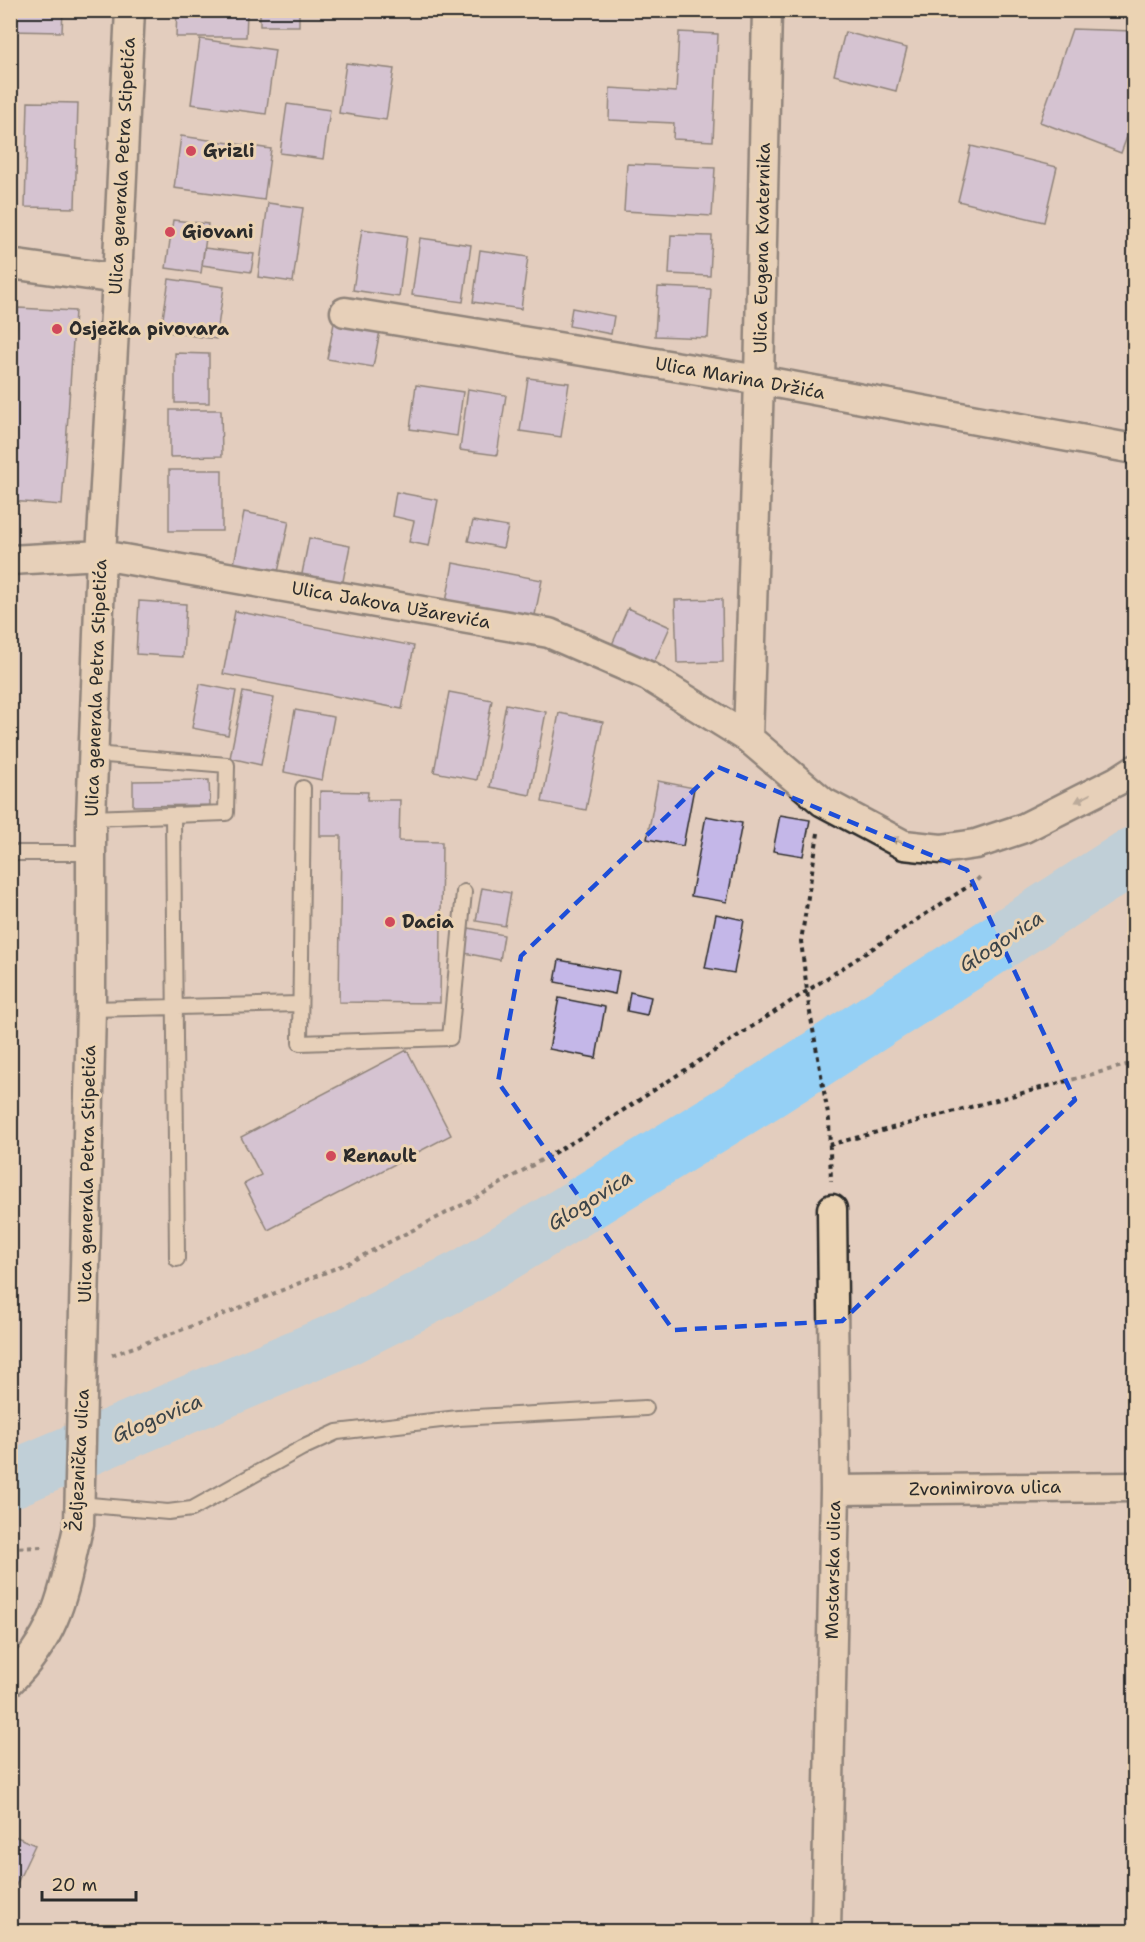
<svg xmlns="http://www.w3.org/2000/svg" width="1145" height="1942" viewBox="0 0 1145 1942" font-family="'Shantell Sans',sans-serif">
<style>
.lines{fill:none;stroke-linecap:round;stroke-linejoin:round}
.river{stroke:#95d0f5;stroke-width:57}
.building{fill:#c4b7e8;stroke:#2b2b2b;stroke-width:1.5}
.lane-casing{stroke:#2b2b2b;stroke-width:18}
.street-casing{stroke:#2b2b2b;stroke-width:33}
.path{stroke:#2b2b2b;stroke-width:4;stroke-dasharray:4.5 4.5;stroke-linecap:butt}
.lane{stroke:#ebd3b3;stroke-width:14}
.street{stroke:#ebd3b3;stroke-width:28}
.oneway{fill:#8b7f6f}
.marked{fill:none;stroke:#1d4ed8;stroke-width:4.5;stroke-dasharray:12 8;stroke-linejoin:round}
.poi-dot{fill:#d1495b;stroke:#ebd3b3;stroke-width:2}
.labels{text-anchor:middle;stroke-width:6;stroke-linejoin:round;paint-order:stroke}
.poi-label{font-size:18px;font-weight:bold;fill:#2b2b2b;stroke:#ebd3b3;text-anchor:start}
.street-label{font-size:18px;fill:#2b2b2b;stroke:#ebd3b3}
.water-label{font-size:20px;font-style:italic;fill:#3b4449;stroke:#ebd3b3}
</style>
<rect width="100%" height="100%" fill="#e3cdbe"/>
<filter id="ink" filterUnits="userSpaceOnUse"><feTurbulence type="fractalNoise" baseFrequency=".0167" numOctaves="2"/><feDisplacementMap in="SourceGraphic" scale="12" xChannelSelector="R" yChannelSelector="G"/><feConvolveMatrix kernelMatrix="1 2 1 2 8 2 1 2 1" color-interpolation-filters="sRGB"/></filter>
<g filter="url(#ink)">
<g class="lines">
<path class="river" d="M10 1480 338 1341 467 1276 769 1090 1134 855"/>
</g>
<path class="building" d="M10 10H63L62 32 10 31Z
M177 10 247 13 246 37H176Z
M260 12H299V26H260Z
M1072 29 1134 31V118L1121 153 1040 122Z
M679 32 718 34 713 141 673 139 674 123 609 120 610 88 676 92Z
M845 32 907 48 896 91 834 75Z
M200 39 275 50 266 114 191 104Z
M346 63 394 69 386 120 339 113Z
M28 102 78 103 75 208 25 207Z
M287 104 330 110 323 159 280 153Z
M181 136 271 149 264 200 174 188Z
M971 146 1057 167 1044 222 958 201Z
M627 164 715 168 712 216 624 211Z
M268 203 303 208 293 282 258 277Z
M173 220 208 224 201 273 166 268Z
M362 229 407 236 399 297 353 290Z
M671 235 712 236 710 276 669 274Z
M420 238 471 245 463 302 412 295Z
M204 248 254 254 251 272 202 265Z
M480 250 528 257 521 309 473 302Z
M169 279 224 287 216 339 161 331Z
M658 287 711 289 708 338 655 336Z
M18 308 75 311 62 505 10 501V417Z
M572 308 614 316 611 334 569 326Z
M334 323 380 331 373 367 327 359Z
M175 353 209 354V403H175Z
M528 378 569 383 561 437 520 431Z
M416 385 463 392 457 436 410 429Z
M468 389 506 395 497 455 460 450Z
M170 410H221L222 456 170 457Z
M169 470H222V531H169Z
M396 492 438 500 429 546 409 542 414 521 392 516Z
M244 512 289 521 277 577 233 569Z
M473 521 508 527 503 548 468 541Z
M309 538 350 546 342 586 301 579Z
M453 563 542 580 533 625 445 608Z
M722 599 723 662 677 663 675 600Z
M139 601 186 604 183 657 136 654Z
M628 608 670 627 653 665 611 647Z
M235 611 414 646 402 709 223 674Z
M200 684 236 691 228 735 192 728Z
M243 692 274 698 261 765 230 758Z
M449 692 492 700 477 780 434 772Z
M506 704 546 712 530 795 490 787Z
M295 710 334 717 322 780 284 772Z
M559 713 603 722 586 810 542 802Z
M209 780 210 805 133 806V781Z
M658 781 694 788 683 846 647 839Z
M320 791 368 792 367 800H400L399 841 442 842 440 1003 339 1002 341 836H320Z
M780 815 810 820 803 856 773 851Z
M706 816 742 823 727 902 691 896Z
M482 888 511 893 505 926 476 921Z
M716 914 744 920 734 973 705 968Z
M469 928 504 935 500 960 464 953Z
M559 960 619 971 615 994 555 982Z
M630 992 651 997 647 1015 627 1011Z
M559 998 605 1007 596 1058 549 1049Z
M407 1050 451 1135 268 1230 244 1184 261 1175 241 1137Z
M10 1834 35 1845 10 1898Z"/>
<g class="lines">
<defs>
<path id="lane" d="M303 788 300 1043 450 1038 464 892
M173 815 177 1259
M91 818 226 813 227 765 94 754
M10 853H91
M91 1009 300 1004
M79 1504 168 1512 192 1509 302 1448 337 1432 458 1418 646 1408"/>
<path id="street" d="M10 264 117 279
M345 312 759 380 1134 449
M10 560 101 555 549 633 648 676 748 738 823 802 904 845 941 849 976 844 1024 828 1117 781 1134 770
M748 738 759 380 767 10
M835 1490 1134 1487
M10 1681C61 1630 63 1590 79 1524L91 1009V818L101 555 117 279 130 10
M826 1932 835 1490 832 1209"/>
</defs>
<use href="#lane" class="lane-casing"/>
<use href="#street" class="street-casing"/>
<path class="path" d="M818 833 801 941 809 1007 829 1120 831 1181
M829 1145 1134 1063
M112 1355 217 1317 348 1263 472 1200 585 1135 975 882 982 875
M10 1548 43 1547"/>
<use href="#lane" class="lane"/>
<use href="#street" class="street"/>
</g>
<defs><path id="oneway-solid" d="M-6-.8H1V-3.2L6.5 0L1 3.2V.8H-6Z" transform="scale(1.5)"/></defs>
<g class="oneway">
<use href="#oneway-solid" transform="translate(1083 798) rotate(153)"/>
<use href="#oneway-solid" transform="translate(899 841) rotate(-157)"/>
</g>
</g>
<path d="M0 0H1145V1942H0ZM718 767 967 870 1075 1100 842 1321 673 1330 498 1082 521 956Z" fill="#e3cdbe" fill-opacity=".55" fill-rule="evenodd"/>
<path class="marked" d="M718 767 967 870 1075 1100 842 1321 673 1330 498 1082 521 956Z"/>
<g class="poi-dot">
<circle cx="191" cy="151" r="6"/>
<circle cx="170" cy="232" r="6"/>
<circle cx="57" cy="329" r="6"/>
<circle cx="390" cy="922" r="6"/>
<circle cx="331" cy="1156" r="6"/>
</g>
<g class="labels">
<g class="poi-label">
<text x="203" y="157">Grizli</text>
<text x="182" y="238">Giovani</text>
<text x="69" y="335">Osječka pivovara</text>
<text x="402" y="928">Dacia</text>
<text x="343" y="1162">Renault</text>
</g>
<g class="street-label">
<text transform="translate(122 166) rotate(-87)" y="6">Ulica generala Petra Stipetića</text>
<text transform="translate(762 248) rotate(-89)" y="6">Ulica Eugena Kvaternika</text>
<text transform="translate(740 378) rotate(10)" y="6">Ulica Marina Držića</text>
<text transform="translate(391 605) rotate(10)" y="6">Ulica Jakova Užarevića</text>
<text transform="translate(96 688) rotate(-88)" y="6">Ulica generala Petra Stipetića</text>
<text transform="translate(87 1174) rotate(-89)" y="6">Ulica generala Petra Stipetića</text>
<text transform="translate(79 1460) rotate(-87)" y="6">Željeznička ulica</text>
<text transform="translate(985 1488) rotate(-1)" y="6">Zvonimirova ulica</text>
<text transform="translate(833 1570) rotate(-89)" y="6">Mostarska ulica</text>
</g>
<g class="water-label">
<text transform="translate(1001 941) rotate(-33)" y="7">Glogovica</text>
<text transform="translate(590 1200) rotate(-32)" y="7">Glogovica</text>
<text transform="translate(157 1418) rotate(-23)" y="7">Glogovica</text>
</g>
</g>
<rect width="1145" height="1942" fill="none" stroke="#ebd3b3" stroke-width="36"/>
<rect x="18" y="18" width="1109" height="1906" fill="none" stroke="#2b2b2b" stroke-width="2" filter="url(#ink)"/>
<path d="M42 1891v9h94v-9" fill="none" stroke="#2b2b2b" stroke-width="3"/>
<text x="51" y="1891" font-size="18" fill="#2b2b2b" stroke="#ebd3b3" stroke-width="4.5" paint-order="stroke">20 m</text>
</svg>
